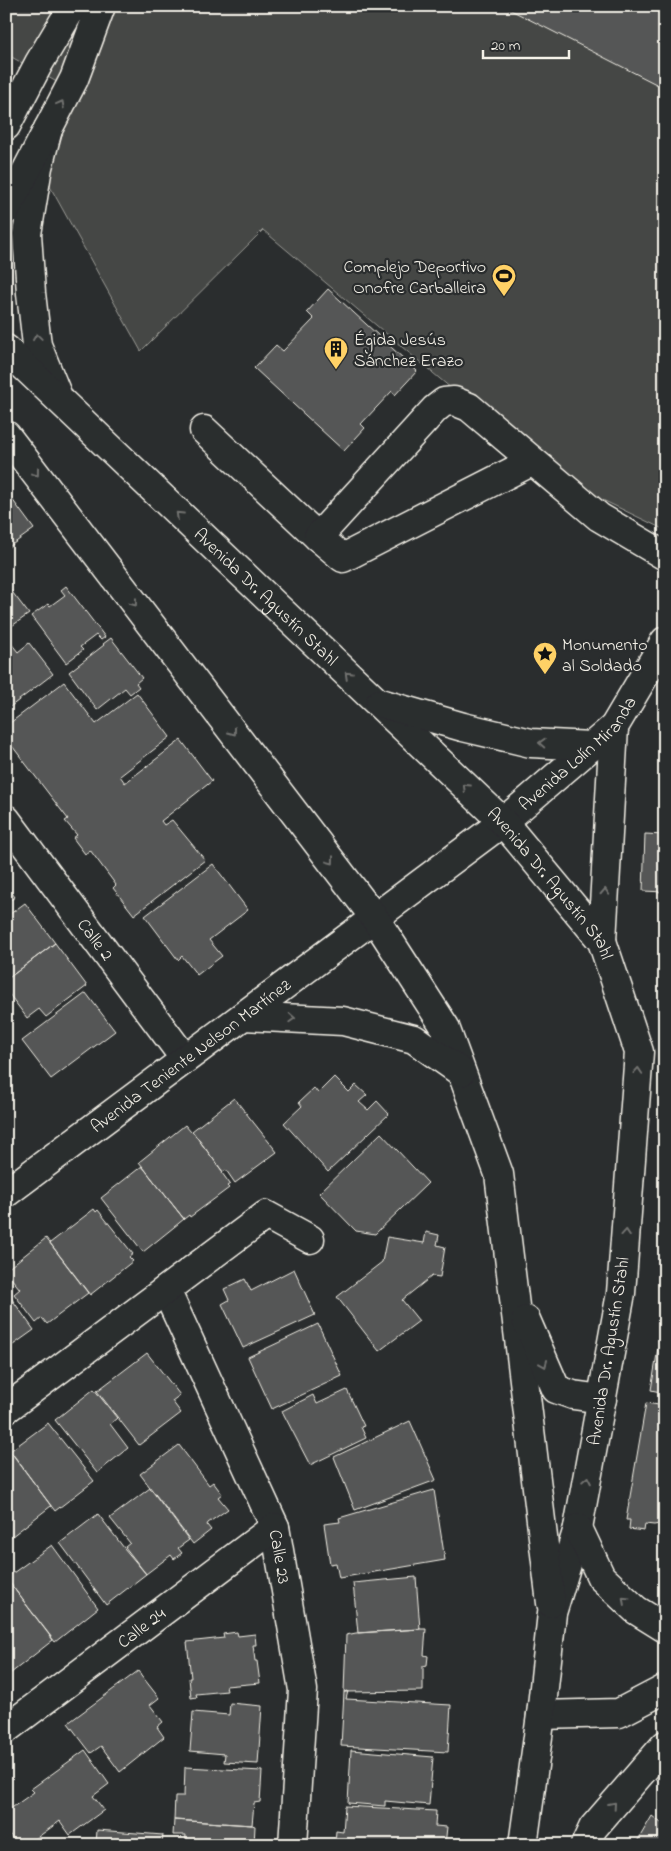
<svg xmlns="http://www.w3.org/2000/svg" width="671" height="1851" viewBox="0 0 671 1851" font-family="'Indie Flower',sans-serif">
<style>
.green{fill:#444645;stroke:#9c9c96}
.building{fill:#555756;stroke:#f4f1e8}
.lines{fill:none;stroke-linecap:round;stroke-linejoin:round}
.minor-casing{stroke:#f4f1e8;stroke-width:31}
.highway-casing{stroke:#f4f1e8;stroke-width:31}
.minor{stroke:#2a2d2e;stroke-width:28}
.highway{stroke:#2a2d2e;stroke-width:28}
.oneway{stroke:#71726f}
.labels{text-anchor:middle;stroke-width:4.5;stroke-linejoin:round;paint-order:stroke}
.poi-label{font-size:18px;fill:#f4f1e8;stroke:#2a2d2e;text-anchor:start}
.street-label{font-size:18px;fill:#f4f1e8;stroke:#2a2d2e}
</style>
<rect width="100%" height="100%" fill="#2a2d2e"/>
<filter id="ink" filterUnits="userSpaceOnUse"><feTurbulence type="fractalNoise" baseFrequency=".02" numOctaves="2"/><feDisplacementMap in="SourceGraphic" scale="10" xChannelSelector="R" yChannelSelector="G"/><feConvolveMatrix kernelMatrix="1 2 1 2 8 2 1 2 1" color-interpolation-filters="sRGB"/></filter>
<g filter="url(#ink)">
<path class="green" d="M6 6H665V530L559 479 263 230 141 351 47 181 48 154 75 92 6 54Z"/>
<path class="building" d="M503 6H665V81L662 87Z
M328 289 417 371 395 395 392 391 361 424 365 428 344 451 254 368 276 345 283 351 314 319 307 312Z
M6 491 34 529 6 549Z
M6 584 29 614 6 630Z
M66 586 105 637 101 640 96 635 80 647 83 650 66 663 31 616 48 604 50 606 65 595 61 590Z
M6 637 18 652 29 643 53 674 6 710Z
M111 638 142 678 136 683 139 687 130 694 125 688 97 710 69 672 104 645 103 644Z
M64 682 96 724 137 693 170 737 120 776 125 783 181 740 212 781 161 821 164 825 172 820 205 860 134 915 113 888 116 885 90 850 85 854 73 838 77 835 65 821 68 819 6 738V726Z
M645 834 665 835V892L643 891Z
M213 864 248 910 209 940 222 956 197 975 182 956 178 960 145 916Z
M6 885 15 897 6 903Z
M25 903 55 943 6 980V917Z
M55 943 87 986 46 1017 39 1009 27 1018 6 990V980Z
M86 993 115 1031 51 1079 22 1041Z
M6 1043 10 1093H6Z
M334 1077 349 1092 356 1085 367 1095 359 1102 368 1110 377 1101 389 1114 328 1172 284 1123 302 1106 299 1102 314 1088 318 1093Z
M234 1098 277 1152 235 1183 226 1170 223 1172 192 1131Z
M185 1125 191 1132 192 1131 223 1172 222 1173 230 1184 227 1186 229 1188 190 1217 189 1215 184 1219 139 1162Z
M381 1133 428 1183 375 1234 356 1231 319 1193Z
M142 1166 184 1219 143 1252 101 1198Z
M94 1209 96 1212 98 1210 133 1254 129 1257 133 1261 90 1295 50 1243Z
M426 1232 439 1235 437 1245 445 1247 440 1277 432 1276 402 1300 419 1321 379 1351 337 1297 382 1262 387 1237 424 1243Z
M46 1238 88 1293 47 1324 42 1318 36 1323 14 1294 20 1289 6 1272V1270Z
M294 1269 315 1315 243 1348 222 1304 229 1300 224 1289 245 1279 251 1291Z
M6 1291 34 1330 6 1350Z
M318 1324 342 1376 272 1409 248 1357Z
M658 1348 665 1349V1393L651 1390Z
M147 1353 180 1395 172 1401 181 1413 139 1445 97 1391Z
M94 1389 117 1418 110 1424 128 1448 97 1473 55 1420Z
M347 1390 364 1426 361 1427 366 1438 310 1465 282 1411 313 1395 317 1404Z
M646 1403 665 1406V1526H663L664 1523 654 1525 645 1524 644 1531 629 1529 630 1520H626Z
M410 1421 436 1480 355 1510 334 1457Z
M48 1423 94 1481 55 1511 10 1451Z
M179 1445 209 1485 213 1482 222 1494 218 1497 228 1509 208 1523 207 1525 211 1530 193 1544 140 1474Z
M12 1453 51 1506 7 1540 6 1457Z
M150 1488 189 1540 178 1548 182 1553 174 1559 171 1555 146 1574 125 1547 130 1543 110 1518Z
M434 1490 445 1560 339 1578 336 1563 330 1564 324 1524 340 1522 339 1518Z
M98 1514 124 1548 146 1574 106 1605 60 1543Z
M52 1545 98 1608 55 1642 6 1578Z
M416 1577 420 1629 358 1633 353 1583Z
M6 1578 53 1640 6 1677Z
M420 1629H426L424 1655 428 1656 427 1665 423 1666V1691L344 1692 346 1635 356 1633Z
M237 1632 238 1636 255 1634 256 1645H253L255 1661H257L260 1683 226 1686 227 1691 196 1694 197 1697 191 1698 189 1678H191L187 1642 224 1638 223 1634Z
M138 1671 159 1698 150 1705 163 1722 157 1727 164 1737 120 1772 101 1746 91 1753 68 1723Z
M348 1691 346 1699 451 1705 448 1752 341 1746 344 1692Z
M230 1703 262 1706 258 1764 224 1762 225 1754 190 1751 193 1712 229 1715Z
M85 1750 109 1784 93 1796 104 1810 70 1835 60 1821 27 1845H17L6 1829V1812L34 1792 31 1789Z
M351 1750 433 1757 429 1805 385 1801V1806L348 1803Z
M185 1767 262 1771 260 1802 254 1803 252 1825 174 1820 175 1796H184Z
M345 1806 436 1811 435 1826 447 1827 445 1845H343V1843L335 1842 336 1831 343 1832Z
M652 1816 665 1826V1845H635Z
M174 1820 252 1825 255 1826 254 1845H185L186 1835H173Z
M97 1830 163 1835 162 1845H96Z"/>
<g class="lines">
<defs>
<g id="minor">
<path d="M6 126 39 63 73 6"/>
<path d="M48 129 38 167 27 234 31 293 37 345 59 399"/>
<path d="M6 210 74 79 101 6"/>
<path d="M204 430 318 537"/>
<path d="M533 461 343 558 318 537 435 409 444 402 454 401 469 407 599 517 665 556"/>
<path id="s1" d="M6 819 185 1059"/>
<path id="s2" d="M6 1193 503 822 614 727 665 641"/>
<path id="s3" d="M166 1290 275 1527 303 1690 293 1845"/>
<path d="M6 1409 266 1215 310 1239"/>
<path d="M541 1715 619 1713 665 1689"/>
<path id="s4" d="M6 1729 275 1527"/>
</g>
<g id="highway">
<path id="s5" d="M6 349 503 822 602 941 639 1052 621 1293 578 1528 552 1613 541 1715 523 1845"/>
<path d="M6 435 374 917 445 1027 499 1174 551 1603"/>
<path d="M380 703 463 727 531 743 591 746"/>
<path d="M602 941 614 727"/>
<path d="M244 1016 343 1021 414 1039 461 1072"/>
<path d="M526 1320 556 1389 573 1395 602 1399"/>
<path d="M578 1528 601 1577 636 1610 665 1628"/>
<path d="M585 1845 593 1828 665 1745"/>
</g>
</defs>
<use href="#minor" class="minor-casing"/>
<use href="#highway" class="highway-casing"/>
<use href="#minor" class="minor"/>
<use href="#highway" class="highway"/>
</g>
<defs><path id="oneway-chevron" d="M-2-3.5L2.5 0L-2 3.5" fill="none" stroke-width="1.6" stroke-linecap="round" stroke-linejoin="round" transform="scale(1.25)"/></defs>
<g class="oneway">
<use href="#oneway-chevron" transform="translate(61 104) rotate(-62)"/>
<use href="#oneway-chevron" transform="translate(37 337) rotate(-98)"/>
<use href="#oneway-chevron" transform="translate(36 473) rotate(53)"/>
<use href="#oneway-chevron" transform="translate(179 515) rotate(-136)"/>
<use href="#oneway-chevron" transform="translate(134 603) rotate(53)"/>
<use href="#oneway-chevron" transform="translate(348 675) rotate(-136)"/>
<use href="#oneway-chevron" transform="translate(233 732) rotate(53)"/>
<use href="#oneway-chevron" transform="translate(542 743) rotate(-177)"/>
<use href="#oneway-chevron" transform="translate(466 787) rotate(-136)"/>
<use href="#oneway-chevron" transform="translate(331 861) rotate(53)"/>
<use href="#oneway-chevron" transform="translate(605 892) rotate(-87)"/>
<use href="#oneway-chevron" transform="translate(292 1018) rotate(3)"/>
<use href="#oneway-chevron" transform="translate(638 1071) rotate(-86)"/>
<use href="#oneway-chevron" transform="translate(626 1233) rotate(-86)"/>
<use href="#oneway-chevron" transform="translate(544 1364) rotate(67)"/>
<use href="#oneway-chevron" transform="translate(587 1480) rotate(-79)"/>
<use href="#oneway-chevron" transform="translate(625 1600) rotate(-137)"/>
<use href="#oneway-chevron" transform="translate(613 1805) rotate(-49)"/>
</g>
</g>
<defs>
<symbol id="stadium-pin" viewBox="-11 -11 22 30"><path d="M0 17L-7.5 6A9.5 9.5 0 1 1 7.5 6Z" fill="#ffd166" stroke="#2a2d2e"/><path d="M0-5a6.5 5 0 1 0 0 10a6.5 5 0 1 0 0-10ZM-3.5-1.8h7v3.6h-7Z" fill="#111"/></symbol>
<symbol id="building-pin" viewBox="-11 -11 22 30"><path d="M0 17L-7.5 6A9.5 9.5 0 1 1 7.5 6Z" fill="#ffd166" stroke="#2a2d2e"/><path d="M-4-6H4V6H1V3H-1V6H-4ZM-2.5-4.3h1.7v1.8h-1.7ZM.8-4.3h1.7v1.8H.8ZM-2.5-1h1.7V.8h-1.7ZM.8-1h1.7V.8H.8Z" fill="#111"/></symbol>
<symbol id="sight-pin" viewBox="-11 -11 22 30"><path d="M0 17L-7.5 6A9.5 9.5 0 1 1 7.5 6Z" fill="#ffd166" stroke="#2a2d2e"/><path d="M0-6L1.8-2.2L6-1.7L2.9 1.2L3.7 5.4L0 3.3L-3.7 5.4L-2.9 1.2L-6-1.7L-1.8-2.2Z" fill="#111"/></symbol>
</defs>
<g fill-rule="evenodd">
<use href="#stadium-pin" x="490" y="262" width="28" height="38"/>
<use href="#building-pin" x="322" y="335" width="28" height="38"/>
<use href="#sight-pin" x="531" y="640" width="28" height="38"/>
</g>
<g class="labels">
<g class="poi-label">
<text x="486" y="272" text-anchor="end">Complejo Deportivo<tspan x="486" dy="21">Onofre Carballeira</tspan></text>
<text x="354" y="345">Égida Jesús<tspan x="354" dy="21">Sánchez Erazo</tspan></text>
<text x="562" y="650">Monumento<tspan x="562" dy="21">al Soldado</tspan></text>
</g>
<g class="street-label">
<text dy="6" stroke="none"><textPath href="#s5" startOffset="359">Avenida Dr. Agustín Stahl</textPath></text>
<text dy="6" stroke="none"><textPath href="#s2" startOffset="722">Avenida Lolín Miranda</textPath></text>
<text dy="6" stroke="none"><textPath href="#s5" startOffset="764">Avenida Dr. Agustín Stahl</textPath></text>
<text dy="6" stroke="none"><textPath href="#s1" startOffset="150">Calle 2</textPath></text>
<text dy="6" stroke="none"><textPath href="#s2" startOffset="230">Avenida Teniente Nelson Martínez</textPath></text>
<text transform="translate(608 1351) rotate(-81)" y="6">Avenida Dr. Agustín Stahl</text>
<text dy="6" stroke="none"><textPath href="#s3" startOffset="291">Calle 23</textPath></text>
<text dy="6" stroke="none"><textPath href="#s4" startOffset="169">Calle 24</textPath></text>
</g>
</g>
<rect width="671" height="1851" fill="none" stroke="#2a2d2e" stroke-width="25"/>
<rect x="12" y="12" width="646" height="1826" fill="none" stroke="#f4f1e8" stroke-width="2" filter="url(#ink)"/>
<path d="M483 50v8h86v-8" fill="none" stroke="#f4f1e8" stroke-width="2.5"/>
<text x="491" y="50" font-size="15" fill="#f4f1e8" stroke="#2a2d2e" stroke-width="4" paint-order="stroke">20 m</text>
</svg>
